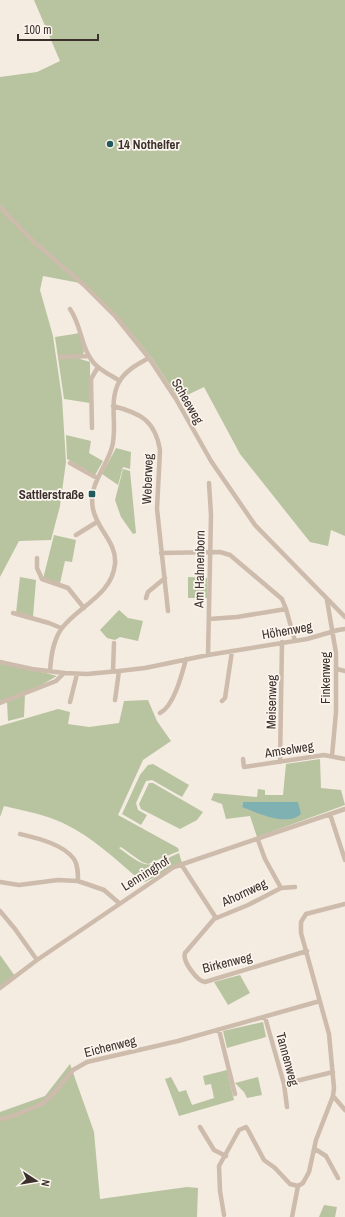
<svg xmlns="http://www.w3.org/2000/svg" width="345" height="1217" viewBox="0 0 345 1217" font-family="'Archivo Narrow',sans-serif">
<style>
.green{fill:#b8c4a0;fill-rule:evenodd}
.water{fill:#7fb0b2}
.lines{fill:none;stroke-linecap:round;stroke-linejoin:round}
.street{stroke:#cdbbac;stroke-width:4.5}
.poi-dot{fill:#1f5a5e;stroke:#fbf5ee;stroke-width:1.5}
.labels{text-anchor:middle;stroke-width:3.5;stroke-linejoin:round;paint-order:stroke}
.poi-label{font-size:13px;font-weight:bold;fill:#3b302b;stroke:#fbf5ee;text-anchor:start}
.street-label{font-size:13px;fill:#3b302b;stroke:#fbf5ee}
</style>
<rect width="100%" height="100%" fill="#f4ebe1"/>
<path class="green" d="M34 0H345V536L331 530 328 546 310 542 240 454 204 387 179 399 151 357 134 336 80 283 43 276 40 290 53 336 62 398 66 462 60 506 51 540 19 541 0 577V77L37 72 60 61Z
M80 333 84 352 80 359 90 362V403L64 399 55 337Z
M66 435 91 441 89 453 103 461 95 475 67 459Z
M116 448 131 452 130 469 123 467 118 485 102 474Z
M123 469 130 471 136 533 133 534 121 517 115 500Z
M54 535 76 540 72 562 65 561 60 583 43 579Z
M20 577 36 580 33 617 16 613Z
M188 577 207 578V598H188Z
M119 610 128 618 143 621 138 641 120 637 115 640 107 638 100 630Z
M0 661 57 676 29 692 0 701Z
M25 695 24 717 8 721 7 702Z
M148 700 157 721 171 741 143 760 118 815 178 848 179 851 148 864 142 862 121 847 119 848C149 870 146 868 179 853L182 863 145 882 141 881C116 860 93 837 63 823 44 814 24 811 4 806L0 817V726L58 709 70 712 68 724 89 727 119 723 124 701Z
M320 759 321 788 341 790 345 805 257 837 250 816 226 819 222 804 211 800 214 793 257 797 258 789 265 790V795H283L286 764ZM243 802H296L242 807Z
M153 764 189 785 182 797 152 780 146 781 136 803 138 810 147 815 141 825 122 814 140 775 148 765Z
M149 783H153L203 812 197 820 180 829 141 809 139 804Z
M0 955 15 976 0 987Z
M240 975 250 993 228 1005 214 982Z
M263 1022 266 1037 227 1048 223 1031Z
M70 1064 94 1132 100 1199 187 1187 198 1188 197 1217H0V1112L45 1096Z
M227 1070 234 1100 179 1116 165 1079 171 1077 179 1092 186 1090 192 1105 214 1098 211 1084 205 1085 203 1076Z
M258 1077 262 1095 247 1098 244 1092 235 1083Z
M324 1205 337 1207 335 1217H319Z"/>
<path class="water" d="M243 802H298L301 814C286 827 258 813 242 807Z"/>
<g class="lines">
<path class="street" d="M0 207 33 241 84 285 116 317 149 358 176 399 211 461 255 525 345 617
M70 309C81 325 80 341 89 356 95 368 109 374 120 381
M60 357 89 356
M113 406C140 413 155 420 160 450L157 509 168 611
M92 428 91 379 98 367
M70 463 97 478
M76 535 97 522
M161 553 220 552 230 555 282 599 286 609 295 641
M37 558V568L42 579 68 588 84 608
M146 598 148 592 165 578
M327 600 336 653V712L332 756
M13 613 49 623 61 628
M209 619 237 617 286 609
M208 655 211 515 209 483
M0 662 32 669 64 673 87 674 119 671 145 668 208 655 307 639 338 630 345 629
M337 669 345 671
M50 671C51 656 53 640 62 628 79 606 112 595 115 564 117 542 97 530 93 509 88 484 106 469 112 447 118 425 108 403 119 382 126 370 138 364 149 358
M113 671 114 643
M115 700 119 671
M222 701 225 698 232 651
M70 702 77 674
M0 703 56 681 64 673
M160 713C174 706 182 674 186 659
M243 759 244 767 324 755 345 759
M280 762 282 642
M330 814 345 860
M20 834C37 838 63 844 74 859 78 865 78 873 78 881
M258 840 265 859 281 888 248 905 214 919 185 953C182 961 197 981 205 982L307 951
M181 864 216 918
M0 882 19 885 58 880 78 881 104 890 119 903
M281 888 295 887
M0 911 15 929 37 960
M0 988 37 960 174 867 345 809
M265 1017 284 1084 287 1107
M219 1030 235 1094
M284 1084 333 1072
M333 1096 345 1110
M0 1119 13 1116 42 1104 53 1094 73 1070 87 1062 178 1041 320 1001
M200 1127 214 1150 226 1156
M315 1149 326 1156 338 1178
M224 1215 220 1191 219 1166 239 1130 246 1127 248 1130 264 1160 275 1168 290 1184 298 1186
M292 1217 298 1186 303 1183 309 1172 316 1140 333 1096 334 1088 329 1034 301 933V922L306 914 345 904"/>
</g>
<g class="poi-dot">
<circle cx="110" cy="144" r="4"/>
<rect x="88" y="490" width="8" height="8" rx="2"/>
</g>
<g class="labels">
<g class="poi-label">
<text x="118" y="149">14 Nothelfer</text>
<text x="84" y="499" text-anchor="end">Sattlerstraße</text>
</g>
<g class="street-label">
<text transform="translate(188 401) rotate(60)" y="5">Scheeweg</text>
<text transform="translate(147 479) rotate(-88)" y="5">Weberweg</text>
<text transform="translate(199 569) rotate(-89)" y="5">Am Hahnenborn</text>
<text transform="translate(287 630) rotate(-10)" y="5">Höhenweg</text>
<text transform="translate(325 678) rotate(-90)" y="5">Finkenweg</text>
<text transform="translate(271 702) rotate(-89)" y="5">Meisenweg</text>
<text transform="translate(289 749) rotate(-9)" y="5">Amselweg</text>
<text transform="translate(145 873) rotate(-32)" y="5">Lenninghof</text>
<text transform="translate(244 892) rotate(-25)" y="5">Ahornweg</text>
<text transform="translate(227 962) rotate(-14)" y="5">Birkenweg</text>
<text transform="translate(110 1046) rotate(-14)" y="5">Eichenweg</text>
<text transform="translate(288 1059) rotate(75)" y="5">Tannenweg</text>
</g>
</g>
<g transform="translate(36 1181) rotate(102)" stroke="#fbf5ee" stroke-width="3" paint-order="stroke">
<path d="M0-3L7 15L0 10L-7 15Z" fill="#3b302b"/>
<text y="-6" font-size="11" font-weight="bold" text-anchor="middle" fill="#3b302b">N</text>
</g>
<path d="M18 34v6h80v-6" fill="none" stroke="#3b302b" stroke-width="2"/>
<text x="24" y="34" font-size="12" fill="#3b302b" stroke="#fbf5ee" stroke-width="3" paint-order="stroke">100 m</text>
</svg>
